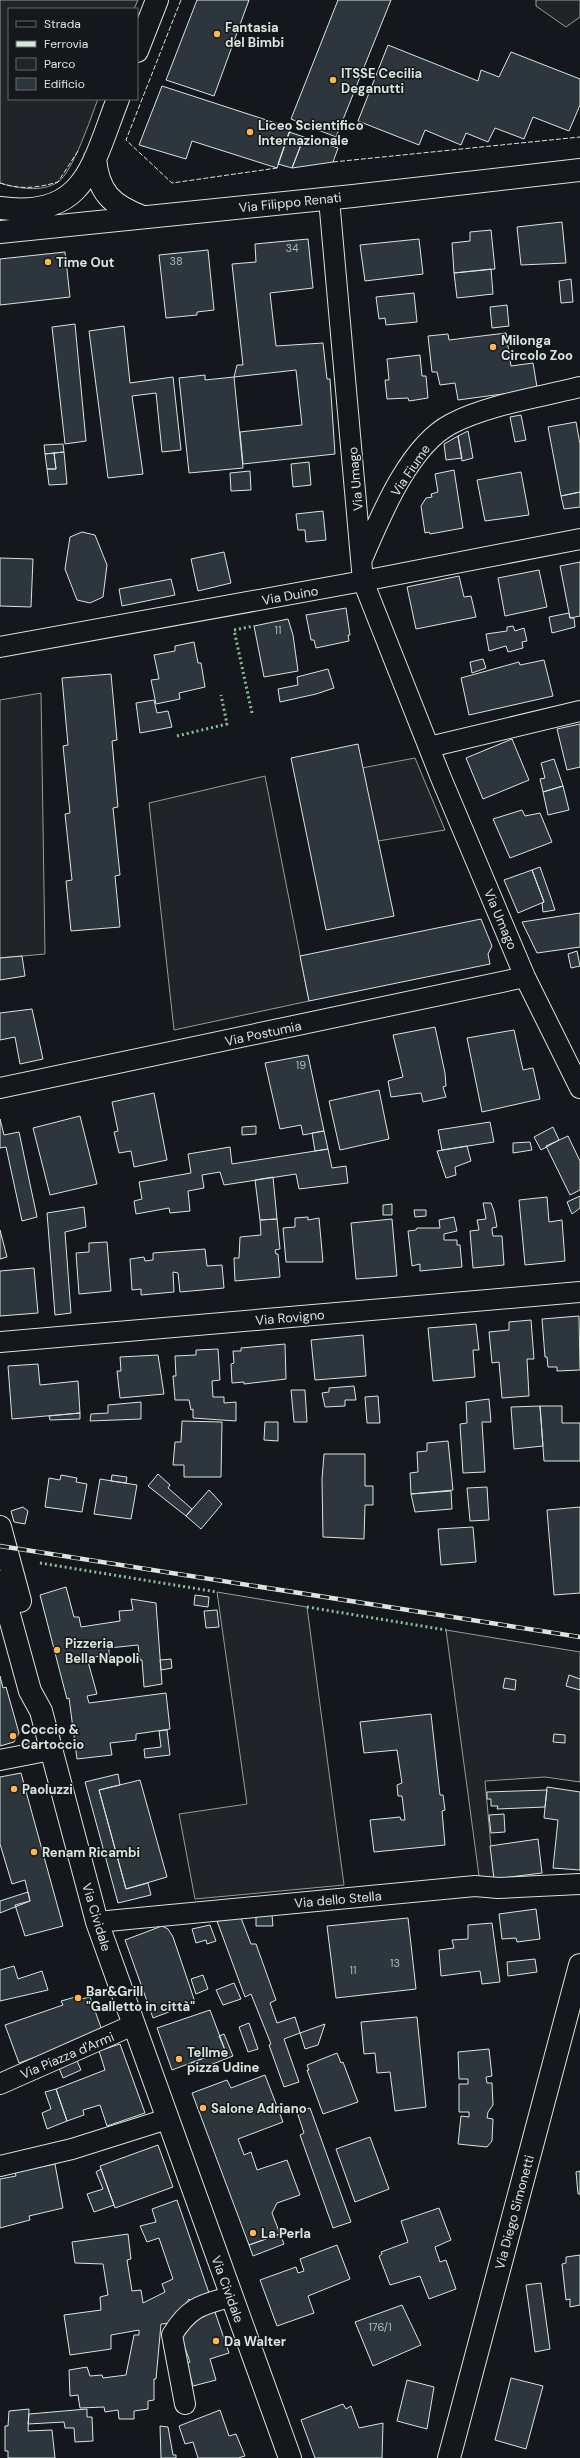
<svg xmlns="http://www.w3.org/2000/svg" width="580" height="2458" viewBox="0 0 580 2458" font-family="'DM Sans',sans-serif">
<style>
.green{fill:#202428;stroke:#939e99}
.building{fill:#2c363c;stroke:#d8e6dc}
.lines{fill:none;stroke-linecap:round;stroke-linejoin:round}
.minor-casing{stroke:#d8e6dc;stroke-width:22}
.secondary-casing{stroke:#d8e6dc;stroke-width:24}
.primary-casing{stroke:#d8e6dc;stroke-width:24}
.minor{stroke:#14181c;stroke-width:20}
.secondary{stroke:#14181c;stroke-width:22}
.primary{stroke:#14181c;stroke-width:22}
.rail-casing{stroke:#d8e6dc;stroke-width:4.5}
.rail{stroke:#14181c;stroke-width:3;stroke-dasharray:9;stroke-linecap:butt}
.hedge{stroke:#8ac095;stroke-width:3;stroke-dasharray:2 3;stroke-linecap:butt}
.fence{stroke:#d8e6dc;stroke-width:1;stroke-dasharray:5 2;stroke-linecap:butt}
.poi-dot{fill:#ffb74d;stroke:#14181c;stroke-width:1.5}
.labels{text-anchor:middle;stroke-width:3;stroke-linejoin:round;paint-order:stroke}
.number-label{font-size:11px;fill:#adbab4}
.poi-label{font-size:13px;font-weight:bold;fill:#d8e6dc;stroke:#14181c;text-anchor:start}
.street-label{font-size:13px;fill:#d8e6dc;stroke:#14181c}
</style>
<rect width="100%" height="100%" fill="#14181c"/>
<path class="green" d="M0 0H138L134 9H9V99H98C91 117 73 172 58 182 42 193 16 188 0 183Z
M536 0H580V17L566 27 536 6Z
M41 693 45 954 0 958V700Z
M415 758 445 830 378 841 362 768Z
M265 776 309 1001 174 1030 149 803Z
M217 1592 307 1607 344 1885 195 1899 179 1814 247 1804Z
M446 1630 580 1652V1782L545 1777 485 1781 494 1879 479 1876Z"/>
<path class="building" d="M197 0H249L214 96 166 80Z
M338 0H391L336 137 291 119Z
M388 45 478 81 481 70 499 77 511 52 580 79V105L569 131 533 117 524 139 495 128 488 142 466 133 461 145 425 130 419 145 358 121Z
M162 86 291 128 277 168 192 141 186 159 139 145Z
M289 132 304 137 292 168 278 164Z
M304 137 338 148 333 162 292 168Z
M562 222 566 263 521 265 517 227Z
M491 230 495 269 454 273 452 243 470 241V232Z
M308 239 313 288 270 293 276 346 323 343 327 379H330L335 454 243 464 240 432 302 425 296 370 234 377 237 365H243L232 264 256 262 255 244Z
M419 239 423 274 365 281 360 245Z
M208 250 214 310 197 312V315L166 318 159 255Z
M65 252 70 297 0 305V259Z
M491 269 493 294 457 298 454 273Z
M571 279 573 302 561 303 559 281Z
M414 293 417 322 386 325 385 318 379 319 376 297Z
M507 305 509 326 492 328 490 307Z
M75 324 86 441 65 444 52 327Z
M124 326 130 383 173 377 181 450 162 452 156 393 132 396 143 474 108 478 89 331Z
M506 333 511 366 533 363 537 387 525 391 458 400 455 383 440 385 437 372H432L428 336 448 334 449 340Z
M420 355 422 376H426L428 398 409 401 408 398 387 399 385 380H389L387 359Z
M205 375V380L234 377 243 468 189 473 179 378Z
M521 415 526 440 515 442 510 417Z
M576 422 580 444V492L561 496 548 427Z
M468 431 473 458 462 461 458 436Z
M458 436 462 458 446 460 444 444Z
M63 444 64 452 45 454 44 445Z
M64 452 67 484 49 485 47 469H56L54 453Z
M54 453 56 469H47L45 454Z
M309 462 311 485 293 487 291 464Z
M454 470 463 528 430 534 429 532 425 533 421 506 426 498 432 497 431 494 438 492 435 474Z
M250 471 251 490 231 491 230 473Z
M521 472 529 515 485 521 477 480Z
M580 492V507L564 509 561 496Z
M323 511 326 540 306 542 305 530H298L296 514Z
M82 532 95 535 107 565 103 597 90 603 77 600 65 569 70 537Z
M224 552 231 583 198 591 191 559Z
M0 558 33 559 31 607 0 606Z
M580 562V616L570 618 560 566Z
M539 570 547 607 505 616 498 578Z
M459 576 464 597 471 596 476 617 416 629 407 587Z
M171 579 175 595 122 606 119 589Z
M346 608 350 635H348L349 641 316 648 314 640H311L306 615Z
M569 613 570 618H574L575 627 552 633 549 617Z
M288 619 293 635 298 671 264 677 254 626Z
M513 626 515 631 524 628 527 641 522 642 523 648 508 652 506 646 489 651 486 634 507 631V627Z
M194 642 198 663H201L205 687 179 693 180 699 156 704 151 680 159 679 154 655 175 651V646Z
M483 659 486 668 472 673 470 662Z
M544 660 553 696 469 715 461 678 519 662 520 665Z
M328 669 334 688 316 694 280 702 278 689 298 685 297 677Z
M111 674 117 740 112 741 118 807 113 808 120 875 115 876 120 927 71 931 66 881 72 880 65 814 70 813 63 746 68 745 62 678Z
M154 700 157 713 168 711 172 727 140 733 136 703Z
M580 724V767L567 770 557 729Z
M512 739 529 780 483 799 466 758Z
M358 744 394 916 326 930 291 758Z
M554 759 563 786 543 792 540 779 545 778 541 763Z
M563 786 569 810 548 815 543 792Z
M522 810 525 816 540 813 552 842 510 858 493 819Z
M540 867 551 898 555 910 543 912 542 903 544 902 532 870Z
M532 870 544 902 518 913 504 880Z
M580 913V947L537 953 522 922Z
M481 919 492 946 488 954 490 964 309 1001 300 956Z
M577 951 580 966 571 968 568 954Z
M22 956 25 976 0 980V958Z
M32 1009 43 1059 20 1064 15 1037 0 1040V1013Z
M435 1027 445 1073 446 1086 443 1087 446 1097 423 1102 421 1093 391 1097 388 1081 403 1077 393 1035Z
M514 1030 523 1070 533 1068 540 1099 482 1112 467 1038Z
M308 1055 324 1131 303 1135 301 1125 280 1129 265 1063Z
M379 1090 389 1139 340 1150 329 1101Z
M154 1093 167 1160 134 1167 131 1151 119 1153 114 1132 118 1131 112 1102Z
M80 1116 97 1184 50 1195 33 1128Z
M0 1119 4 1135 19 1132 37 1217 22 1221 6 1147 0 1148Z
M490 1122 494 1142 442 1150 438 1130Z
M256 1126V1134L242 1135V1127Z
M553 1127 559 1140 541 1150 534 1137Z
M324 1131 328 1149 315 1151 312 1133Z
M568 1136 580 1161V1190L570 1195 546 1146Z
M530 1142 532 1150 513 1153V1143Z
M467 1146 471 1161 455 1167 456 1175 446 1178 437 1151Z
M230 1147 232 1164 328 1149 332 1168 346 1166 348 1183 299 1189 296 1174 224 1185 220 1172 202 1175 204 1188 188 1191 190 1211 170 1213 169 1208 136 1214 134 1201 142 1199 139 1182 191 1173 188 1154Z
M273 1177 277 1219 260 1220 255 1180Z
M580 1196V1208L572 1214 567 1202Z
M547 1197 549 1222 562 1220 565 1261 525 1265 519 1200Z
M483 1203H491L494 1211 497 1227 492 1228V1230L493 1236H502L504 1265 473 1268 470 1231 479 1230 477 1220 486 1219Z
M392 1204V1215H383V1205Z
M84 1207 86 1227 65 1232 71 1313 55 1315 47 1213Z
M414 1210H426V1216L415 1217Z
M308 1217V1220L319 1218 323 1262H286L283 1228 295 1227V1218Z
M454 1217 457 1231 444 1234V1240H457V1245H460L462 1267 420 1271V1264L412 1266 408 1231 416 1230 417 1228H440L439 1220Z
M277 1219 280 1249 275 1250 276 1254H278L280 1277 235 1281 234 1258H239L240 1237 261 1235 260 1220Z
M392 1219 397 1276 356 1279 351 1223Z
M0 1230 7 1257 0 1259Z
M107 1242 111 1291 79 1294 76 1253 89 1252V1243Z
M205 1249 207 1266 222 1265 224 1288 180 1292 178 1273 173 1272 174 1292 141 1295V1289L132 1290 130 1259 144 1257 145 1261 153 1260V1253Z
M34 1268 38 1313 0 1316V1271Z
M579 1316 580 1370 557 1371V1367H548L547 1357H545L542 1319Z
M531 1320 534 1359H527L529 1396 502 1398 499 1362 492 1363 489 1332 509 1330V1322Z
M476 1324 479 1350H473L475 1377 433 1381 428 1328Z
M363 1335 366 1376 315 1380 311 1340Z
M285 1344 286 1379 244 1384V1382L232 1383 231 1364 234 1363 233 1351H241V1348Z
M218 1349 220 1380 212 1381 213 1397H224V1403L236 1402V1421L193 1418V1409L191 1410 189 1400H175L173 1376H176L175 1356 196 1355V1350Z
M158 1355 164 1394 120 1398 117 1371H121L120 1357Z
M38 1364 40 1385 78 1381 80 1413 12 1419 8 1366Z
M354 1386 356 1400H345V1406L325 1407 322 1393 329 1392V1388Z
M291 1390H305L307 1422H294Z
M378 1396 380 1423H367L365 1397Z
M489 1399 491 1422H482L485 1472 463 1473 460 1424 467 1423 466 1402Z
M141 1402V1419L90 1421 91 1414 108 1413V1405Z
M540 1406 543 1446 514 1449 511 1407Z
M540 1406H562V1423H580V1461H544Z
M80 1413V1419L50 1420 49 1416Z
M182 1421 222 1422 221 1477H184V1465H173L175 1442H181Z
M265 1422H278V1441L264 1440Z
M448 1441 453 1490 411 1494 410 1473 418 1472 417 1452 427 1451V1443Z
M324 1454H365V1486H373V1505H365L364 1539 323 1537 322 1479Z
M158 1474 170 1485 168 1488 192 1509 186 1516 148 1486Z
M61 1475 77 1478 76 1482 87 1484 82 1512 45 1507 49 1478 60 1480Z
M112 1475 127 1477 126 1483 111 1481Z
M100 1479 137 1485 131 1519 94 1514Z
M487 1487 489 1520 470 1521 467 1488Z
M209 1490 222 1504 201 1529 186 1516Z
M451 1491 452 1509 415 1512 411 1494Z
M23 1507 28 1511 25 1524 14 1522 11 1511Z
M580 1507V1593L554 1595 547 1510Z
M473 1527 476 1562 441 1565 438 1529Z
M66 1587 74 1617H79L81 1627 120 1621 119 1611 133 1610 131 1599 156 1603 162 1684 144 1687 142 1660H140L138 1645 109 1648V1655L87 1658 97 1694 87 1696 89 1703 166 1693 170 1729 136 1734V1740L110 1743 112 1755 77 1759 69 1698 67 1699 40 1595Z
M195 1595 209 1597 208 1607 194 1605Z
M217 1610 219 1627 206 1628 204 1611Z
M171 1659 172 1668 161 1670 160 1660Z
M569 1675 580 1679V1690L566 1686Z
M0 1676 3 1688 6 1687 19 1733 14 1742 0 1746Z
M505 1678 516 1680 515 1690 503 1688Z
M431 1714 440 1795H443L445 1810 442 1811 445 1845 374 1852 370 1820 400 1817 401 1820H405L402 1796H398L397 1785 402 1783 397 1750 364 1753 360 1722Z
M167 1730 170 1755 145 1758 144 1749 161 1747 159 1731Z
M554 1734 565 1735V1743L553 1742Z
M21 1773 63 1926 25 1936 15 1905 30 1901 25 1880 12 1884 0 1844V1777Z
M118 1774 120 1785 99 1790 126 1889 148 1883 151 1895 118 1903 85 1782Z
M140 1780 167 1877 126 1889 99 1790Z
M547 1787 580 1792V1870L553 1868 558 1820 544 1818Z
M547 1790 545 1807 497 1809 498 1806H491V1799H487V1792Z
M504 1814 505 1832 491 1833 489 1815Z
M538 1839 542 1873 494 1879 490 1846Z
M28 1892 30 1901 0 1913V1901Z
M536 1909 540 1939 517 1942 516 1938 502 1939 499 1914Z
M272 1915 273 1926H256V1917Z
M241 1918 251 1944H256L276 2000 270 2003 277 2023 295 2017 300 2033 284 2039 299 2082 284 2087 269 2045 271 2044 251 1994 245 1997 217 1921Z
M408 1918 416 1989 336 1998 327 1926Z
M492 1923 500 1982 482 1984 480 1971 441 1976 439 1950 454 1948 452 1940 468 1939V1925Z
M210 1925 216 1941 207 1944 206 1940 196 1943 192 1929Z
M162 1926 168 1929 173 1937 195 2002 153 2018 125 1940Z
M535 1959 537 1972 508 1976 507 1962Z
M14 1966 18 1979 42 1971 48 1990 0 2001V1970Z
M203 1975 208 1989 196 1994 191 1979Z
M234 1983 241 1999 223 2005 216 1990Z
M79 1996 81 1999 90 1997 103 2033 19 2063 5 2025 63 2005 61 2001Z
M210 2010 225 2050 172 2070 157 2028Z
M417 2017 426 2107 395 2111 390 2072 377 2073 375 2053 364 2054 361 2022Z
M249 2023 258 2049 248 2052 239 2027Z
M325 2024 318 2045 305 2049 300 2033Z
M224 2034 233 2056 195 2071 191 2063 225 2050 219 2036Z
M120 2044 145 2113 107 2126 100 2105 83 2110 84 2115 67 2121 56 2089 105 2070 99 2051Z
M489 2049 492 2076 486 2077 487 2083H492L493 2105 488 2112 487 2118 493 2119 492 2141 487 2147 458 2144 461 2116 469 2117V2112H459V2084H468V2079H459L458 2052Z
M337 2053 341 2063 343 2062 358 2102 323 2114 307 2070H309L307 2065Z
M77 2061 81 2070 63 2078 59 2068Z
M265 2075 283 2122 238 2139 244 2155 251 2152 257 2170 287 2160 300 2195 277 2203 272 2213 280 2234 249 2245 192 2093 227 2080 231 2088Z
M56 2089 67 2121 47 2129 42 2113 51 2109 45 2092Z
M310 2108 351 2222 333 2228 300 2135 304 2133 297 2112Z
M370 2137 389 2189 355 2202 336 2149Z
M158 2145 173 2187 115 2208 100 2166Z
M55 2164 63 2208 29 2216 30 2220 0 2228V2179L16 2176 15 2172Z
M101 2169 114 2205 94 2212 87 2194 103 2189 96 2172Z
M580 2171V2194H578L576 2172Z
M177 2200 209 2293 192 2303 189 2299 172 2323 161 2324 156 2379H154V2400L148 2401V2409L134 2411V2419H119L118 2410 105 2412 104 2407 80 2408 78 2395 70 2396 69 2370 87 2367 90 2376 102 2375 103 2378 126 2375 134 2335H139V2330L111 2335V2349L70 2355 64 2315 101 2310 100 2297 108 2295 103 2264 75 2263 72 2242 128 2234 131 2259 127 2260 132 2291 141 2290 143 2303 165 2292 162 2284 173 2279 159 2238 147 2242 140 2226 156 2222 152 2209Z
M439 2208 451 2240 435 2247 440 2262 446 2260 456 2289 429 2299 420 2276 390 2285 379 2256 382 2254 381 2252 408 2242 401 2221Z
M280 2234 284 2244 253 2256 249 2245Z
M337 2245 350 2279 308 2296 314 2313 277 2326 260 2280 296 2267 298 2273 304 2271 300 2259Z
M580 2255V2305L570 2307V2299L566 2300 562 2264 566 2263V2257Z
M541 2283 550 2349 535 2352 526 2285Z
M402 2305 421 2345 373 2366 355 2322Z
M214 2309 229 2353 210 2359 216 2380 193 2386 187 2363 190 2362 179 2331Z
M511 2378 543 2386 526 2449 495 2440Z
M407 2380 434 2387 427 2429 397 2421Z
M343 2404 346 2409 351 2406 359 2428 383 2423 382 2458H315L301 2420Z
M29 2409 28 2431 52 2430 55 2458H8V2451H5V2426H8L9 2411Z
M87 2409V2417H92L93 2441 75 2442 74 2428H65L64 2422 28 2424 29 2414Z
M220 2410 229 2436 236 2434 245 2456 238 2458H198L193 2442 185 2444 179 2426Z
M160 2426 168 2427 173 2455H176V2458H161Z"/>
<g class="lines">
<defs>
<path id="minor" d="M329 199 363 581 441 778 525 977 580 1088
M363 557C381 515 409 446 451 424 486 405 541 397 580 387
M0 647 363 581 580 539
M429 747 580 711
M0 1088 525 977
M0 1342 580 1292
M0 1760 51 1750
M97 1922 475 1886 498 1888 580 1884
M0 2084 133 2025
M0 2166 72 2149 167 2119
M185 2404 172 2335C189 2307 201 2305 230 2297"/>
<path id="secondary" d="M449 2458 580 1965"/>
<path id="primary" d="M137 51 157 0
M95 158C98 192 111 205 143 217
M0 208C86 219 92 165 118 99
M0 232 353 196 580 170
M0 1527 20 1601
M0 1582 30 1691 41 1711 97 1922 290 2458"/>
</defs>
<use href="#minor" class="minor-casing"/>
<use href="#secondary" class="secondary-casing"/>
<use href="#primary" class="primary-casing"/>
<use href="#minor" class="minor"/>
<use href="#secondary" class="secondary"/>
<use href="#primary" class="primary"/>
<defs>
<path id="rail" d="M0 1546 580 1637"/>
</defs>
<use href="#rail" class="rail-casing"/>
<use href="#rail" class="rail"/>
<path class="hedge" d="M252 713 234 630 254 626
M177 736 227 724 221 695
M40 1563 217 1592
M307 1607 446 1630"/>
<path class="fence" d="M181 0 126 140 172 183 277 168
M333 162 580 137
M0 183C21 190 37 188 58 182L78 151"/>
</g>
<g class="poi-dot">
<circle cx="217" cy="34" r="4"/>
<circle cx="333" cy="80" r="4"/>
<circle cx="250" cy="132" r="4"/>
<circle cx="48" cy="262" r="4"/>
<circle cx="493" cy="347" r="4"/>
<circle cx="57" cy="1650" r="4"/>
<circle cx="13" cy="1736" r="4"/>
<circle cx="14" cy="1789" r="4"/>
<circle cx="34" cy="1852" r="4"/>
<circle cx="78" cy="1998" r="4"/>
<circle cx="179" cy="2059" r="4"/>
<circle cx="203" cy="2108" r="4"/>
<circle cx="253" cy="2233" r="4"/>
<circle cx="216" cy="2341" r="4"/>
</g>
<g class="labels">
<g class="number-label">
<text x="292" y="252">34</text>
<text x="176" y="265">38</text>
<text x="278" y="634">11</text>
<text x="301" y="1069">19</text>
<text x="395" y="1967">13</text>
<text x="353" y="1974">11</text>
<text x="380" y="2331">176/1</text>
</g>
<g class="poi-label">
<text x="225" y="32">Fantasia<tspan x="225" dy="15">del Bimbi</tspan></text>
<text x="341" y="78">ITSSE Cecilia<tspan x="341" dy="15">Deganutti</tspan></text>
<text x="258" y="130">Liceo Scientifico<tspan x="258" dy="15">Internazionale</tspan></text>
<text x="56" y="267">Time Out</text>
<text x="501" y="345">Milonga<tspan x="501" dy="15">Circolo Zoo</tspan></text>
<text x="65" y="1648">Pizzeria<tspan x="65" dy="15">Bella Napoli</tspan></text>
<text x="21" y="1734">Coccio &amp;<tspan x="21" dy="15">Cartoccio</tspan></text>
<text x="22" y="1794">Paoluzzi</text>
<text x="42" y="1857">Renam Ricambi</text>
<text x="86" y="1996">Bar&amp;Grill<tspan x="86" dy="15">"Galletto in città"</tspan></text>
<text x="187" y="2057">Tellme<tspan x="187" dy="15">pizza Udine</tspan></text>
<text x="211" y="2113">Salone Adriano</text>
<text x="261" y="2238">La Perla</text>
<text x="224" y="2346">Da Walter</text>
</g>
<g class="street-label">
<text transform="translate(290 202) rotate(-6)" y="5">Via Filippo Renati</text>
<text transform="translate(410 470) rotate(-56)" y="5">Via Fiume</text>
<text transform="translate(355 479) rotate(-95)" y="5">Via Umago</text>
<text transform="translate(290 595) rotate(-10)" y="5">Via Duino</text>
<text transform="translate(501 919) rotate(67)" y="5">Via Umago</text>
<text transform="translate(263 1033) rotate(-12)" y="5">Via Postumia</text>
<text transform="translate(290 1317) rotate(-5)" y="5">Via Rovigno</text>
<text transform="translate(338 1899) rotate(-5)" y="5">Via dello Stella</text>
<text transform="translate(97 1917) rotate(73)" y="5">Via Cividale</text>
<text transform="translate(67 2055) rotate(-23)" y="5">Via Piazza d'Armi</text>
<text transform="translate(514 2212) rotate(-75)" y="5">Via Diego Simonetti</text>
<text transform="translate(228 2289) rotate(70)" y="5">Via Cividale</text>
</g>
</g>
<rect x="8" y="8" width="130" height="92" fill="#14181c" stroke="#626a69"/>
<rect x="16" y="21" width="20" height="6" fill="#14181c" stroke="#626a69"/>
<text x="44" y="28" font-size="12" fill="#d8e6dc">Strada</text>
<rect x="16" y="41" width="20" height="6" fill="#d8e6dc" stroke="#626a69"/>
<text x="44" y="48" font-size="12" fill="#d8e6dc">Ferrovia</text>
<rect x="16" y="58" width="20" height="12" fill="#202428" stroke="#626a69"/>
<text x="44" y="68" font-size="12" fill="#d8e6dc">Parco</text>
<rect x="16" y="78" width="20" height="12" fill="#2c363c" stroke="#626a69"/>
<text x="44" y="88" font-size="12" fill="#d8e6dc">Edificio</text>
</svg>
